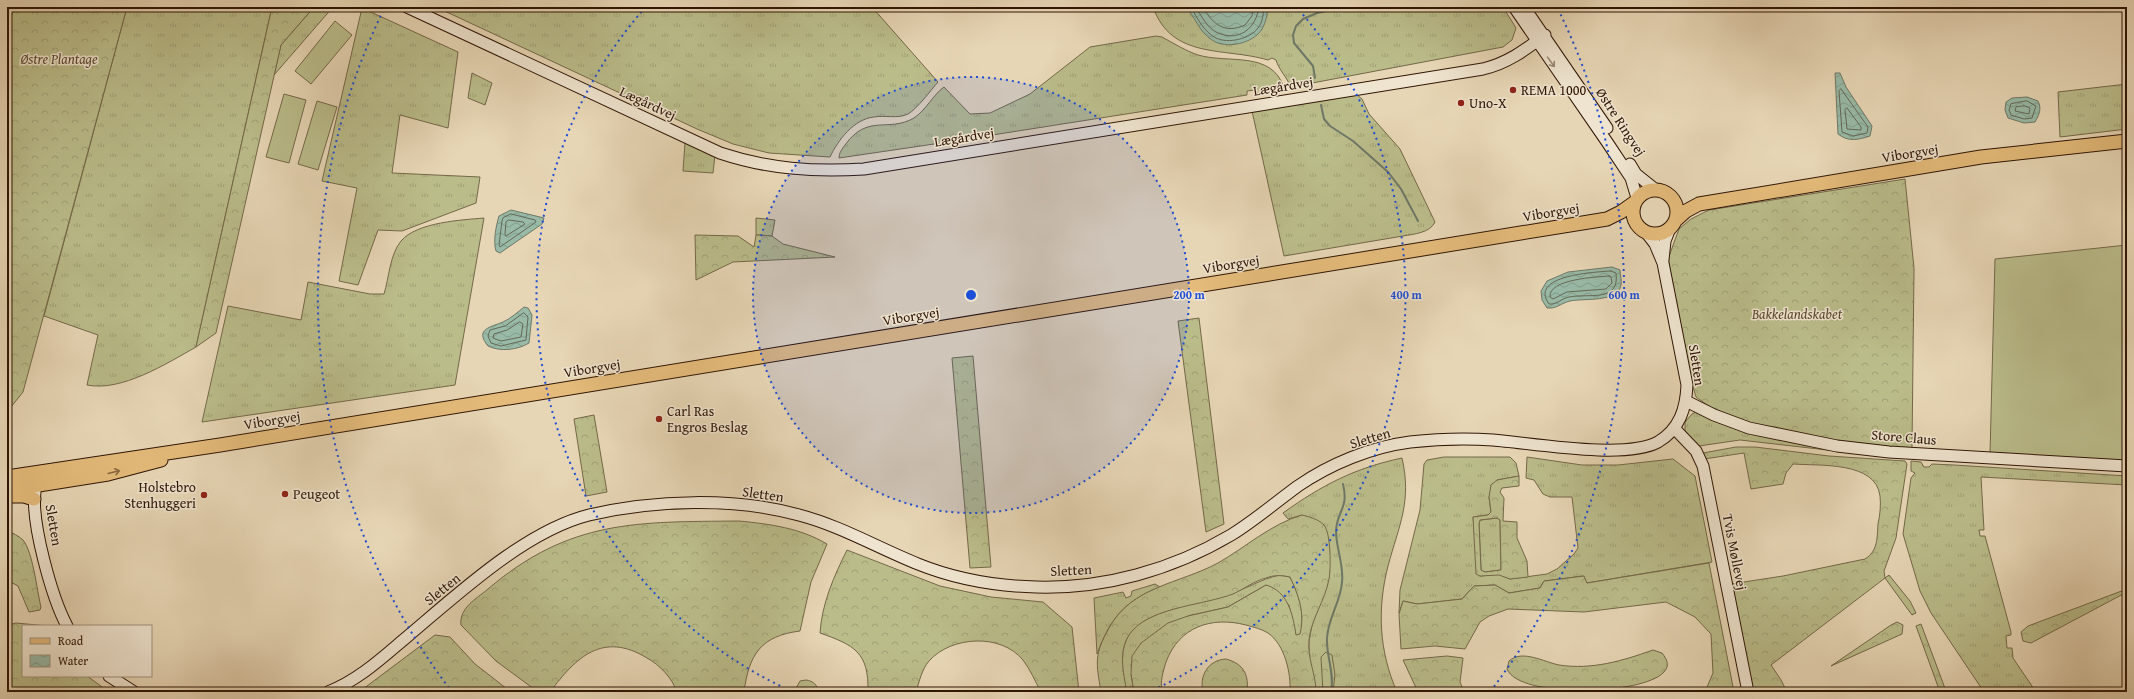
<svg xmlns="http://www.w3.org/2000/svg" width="2134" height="699" viewBox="0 0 2134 699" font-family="'Gentium Book Plus',serif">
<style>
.grass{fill:url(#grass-tufts);stroke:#746848}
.forest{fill:url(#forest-crowns);stroke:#746848;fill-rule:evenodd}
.pitch{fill:#babc8a;stroke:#746848}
.water{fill:url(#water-waves);stroke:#6e7866}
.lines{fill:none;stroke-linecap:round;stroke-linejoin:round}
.shore{stroke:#646856;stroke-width:1}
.stream{stroke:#6e7866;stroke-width:2}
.secondary-casing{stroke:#2f1505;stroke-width:13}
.primary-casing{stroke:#2f1505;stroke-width:15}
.secondary{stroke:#efe4cf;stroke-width:11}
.primary{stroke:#e4bb7a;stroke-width:13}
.oneway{stroke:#998774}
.oneway2{stroke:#8a6840}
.ring{fill:none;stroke:#1d4ed8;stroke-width:2;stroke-dasharray:2 4}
.poi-dot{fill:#8f2418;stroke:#efe4cf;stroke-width:1.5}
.labels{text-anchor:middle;stroke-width:3;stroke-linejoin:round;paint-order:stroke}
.park-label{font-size:14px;font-style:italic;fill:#59472d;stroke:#efe4cf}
.street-label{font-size:14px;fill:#2f1505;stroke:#efe4cf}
.poi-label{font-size:14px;fill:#2f1505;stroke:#efe4cf;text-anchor:start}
.centre{fill:#1d4ed8;stroke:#efe4cf;stroke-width:2}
.ring-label{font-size:12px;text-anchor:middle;font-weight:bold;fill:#1d4ed8;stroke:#efe4cf;stroke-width:3;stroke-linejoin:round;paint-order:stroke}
</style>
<defs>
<pattern id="grass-tufts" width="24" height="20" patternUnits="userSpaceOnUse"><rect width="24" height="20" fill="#babc8a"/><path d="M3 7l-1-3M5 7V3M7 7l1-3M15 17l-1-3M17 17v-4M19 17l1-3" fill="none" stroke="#a0a176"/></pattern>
<pattern id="forest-crowns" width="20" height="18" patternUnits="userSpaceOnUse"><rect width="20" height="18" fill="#babc8a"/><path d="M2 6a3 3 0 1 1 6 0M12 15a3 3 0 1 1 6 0" fill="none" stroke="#a0a176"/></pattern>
<pattern id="water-waves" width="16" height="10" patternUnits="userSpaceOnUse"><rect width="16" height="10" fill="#98baa7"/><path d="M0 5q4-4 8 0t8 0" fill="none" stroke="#839f8e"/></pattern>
</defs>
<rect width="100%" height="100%" fill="#e7d6b5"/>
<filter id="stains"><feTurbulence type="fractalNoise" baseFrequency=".005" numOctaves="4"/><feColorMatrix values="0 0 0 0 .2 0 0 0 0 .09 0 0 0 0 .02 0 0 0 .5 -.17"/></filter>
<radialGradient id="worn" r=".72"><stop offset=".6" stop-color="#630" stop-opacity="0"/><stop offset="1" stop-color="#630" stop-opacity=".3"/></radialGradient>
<path class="grass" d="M127 7H272L196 347C166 364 121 392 87 385L98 335 44 316Z
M314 7H333L274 75 281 45Z
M436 7H872L938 82C931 90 917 109 908 114 898 119 885 115 874 117 854 119 838 140 830 157L769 153 733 144 697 129Z
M1153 7H1503L1516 28 1512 40 1503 47 1291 87C1287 78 1278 68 1276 60L1272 58 1268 60C1224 47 1172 60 1153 7Z
M362 8 458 52 448 128 400 115 392 173 480 177 476 203 402 231 378 230 358 285 339 281 357 188 322 181Z
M1156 36 1162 37C1173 43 1186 51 1198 55 1228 64 1272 50 1284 88L1257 93 1255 90 1247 91V95L986 136 983 134H977L975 138 839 158C839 153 842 149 845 145 868 113 888 133 914 118 926 110 933 95 944 87L970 114 990 113 1030 94 1090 47Z
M472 73 492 83 485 105 468 98Z
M2127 84V129L2060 137 2058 92Z
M1357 95 1362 99 1369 114 1400 149 1435 222C1430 233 1414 234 1403 236L1284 256 1252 111Z
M685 143 715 155 713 173 683 171Z
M484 218 455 385 202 422 228 306 301 320 308 282 370 294H384C389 278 390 254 401 241 417 222 462 220 484 218Z
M756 218 775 220 772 236 756 235Z
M1696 412 1836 451 1740 440 1699 446 1685 431V422L1692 414Z
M1444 457H1510L1516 463 1519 476 1497 480 1489 497 1491 512 1488 515 1473 517 1480 576 1499 574 1510 579 1547 574 1557 569 1574 554 1578 548 1572 497H1550L1543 494 1534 480 1526 478 1527 457 1582 465H1618L1673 459 1695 476 1712 562 1587 583 1583 576 1544 581 1540 588 1509 593 1495 585 1474 586 1462 599 1417 604 1403 601 1399 613 1400 590 1420 510 1424 464 1427 460Z
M1402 458C1412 502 1399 525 1388 566 1377 609 1379 651 1397 692H1316L1309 657V641L1312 625 1329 578V550L1302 515 1288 519 1283 513C1322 485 1355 468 1402 458Z
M1911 461 1921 462 1924 467H1929L1932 464 1954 465 2127 476V485L1981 477 1984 530H1979L1980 536H1985L2011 632V635L2006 636 2007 648H2012L2013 658 2036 692H1984L1931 613 1920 591 1903 534 1911 478 1915 473 1911 471Z
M1497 518 1500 519 1501 570 1485 572 1481 570 1479 524 1480 520Z
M1280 575 1290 577C1300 597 1304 612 1301 634L1296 636 1289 605 1266 585 1228 607 1188 616 1131 674 1134 692H1127C1125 683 1122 674 1122 665 1121 655 1125 638 1132 630 1150 610 1200 603 1226 595 1245 590 1260 579 1280 575Z
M1889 575 1910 601 1916 613 1912 615 1885 578Z
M1155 584 1160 587C1124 601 1110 619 1097 654L1094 598 1123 592 1126 598 1131 596 1132 591Z
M1921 624 1946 691V692H1940L1916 626Z"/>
<path class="forest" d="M7 7H127L23 392 7 412Z
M272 7H314L281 45 216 333 196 347Z
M1905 179 1914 268 1912 448 1855 445 1748 423 1710 407 1696 397 1691 380 1668 259 1679 229 1691 219 1709 210Z
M695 235 738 236 754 247 756 235 772 236 783 244 835 257 733 262 696 280Z
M1199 318 1224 524 1206 532 1178 321Z
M973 356 991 567 970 568 952 358Z
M594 415 607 492 586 496 574 419Z
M1736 447H1755L1829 456 1905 461 1907 464 1896 538 1884 571 1885 578 1771 665 1781 680 1787 692H1752L1731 584 1783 576 1865 559C1878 551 1877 538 1878 524 1880 515 1881 505 1880 496 1876 461 1819 466 1793 464L1786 473 1783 484 1751 489 1744 453 1704 459 1703 453Z
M1519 476V486L1502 488 1500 492 1504 498 1503 521 1517 522V538L1527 561 1528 577 1510 579 1499 575 1480 576 1476 574 1473 517 1488 515 1491 512 1489 497 1491 485 1497 480ZM1497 518 1500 520 1501 570 1485 572 1481 570 1479 524 1480 520Z
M1302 515C1310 517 1318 519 1324 525 1331 533 1331 569 1329 579 1325 601 1311 619 1309 640 1307 658 1316 674 1316 692H1290C1291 673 1285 645 1268 633 1262 629 1253 627 1246 625 1211 616 1179 627 1166 662 1163 672 1160 681 1162 692H1134L1131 674 1132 656 1141 643 1168 623 1188 616 1228 607 1266 585C1288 591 1293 615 1296 635L1300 634C1305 613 1299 596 1290 577 1281 575 1274 575 1266 578 1254 581 1244 589 1233 594 1204 605 1154 607 1133 630 1117 647 1123 672 1127 692H1101C1096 662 1094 655 1109 628 1132 586 1179 584 1218 563 1246 547 1271 524 1302 515Z
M739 521C770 524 800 528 827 544L811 582 800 631C761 636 749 654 744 692H677C672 678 660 665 647 658 603 631 576 657 550 692H538L496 661 461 625C459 608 476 599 488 589 570 519 638 522 739 521Z
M7 530C12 533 19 536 23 540 33 552 37 591 41 607L40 610 29 612 18 586 7 580Z
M847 550 940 586 991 597 1043 602 1072 627 1079 692H1041C1035 681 1030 669 1023 660 1001 633 951 636 929 661 922 669 919 682 916 692H868C869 652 854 645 820 633 822 603 834 576 847 550Z
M1709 563 1734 692H1705L1713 673 1711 634 1695 617 1666 602 1584 612 1508 609 1489 616 1480 622 1465 649 1435 646 1401 649 1399 614 1403 601 1417 604 1462 599 1474 586 1495 585 1509 593 1540 588 1544 581 1584 576 1587 583Z
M2127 589V592L2031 643 2023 641 2021 632 2028 626Z
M1897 622 1903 625 1902 634 1831 666 1891 625Z
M16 623 48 626H23V676H87L109 692H7V625Z
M435 635 450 637 475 664 511 692H359Z
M1653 650 1662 653C1667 659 1670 666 1664 672 1644 695 1519 699 1507 669L1509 661C1522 649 1544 662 1559 665 1592 670 1622 661 1653 650Z
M1326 652 1332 655 1335 675 1333 692H1323L1321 657Z
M1447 656 1463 658 1460 682 1464 692H1418L1403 660Z
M1226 659C1244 664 1249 675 1247 692H1203C1199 676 1208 660 1226 659Z
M806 680C813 681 818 685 818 692H794L800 681Z"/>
<path class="pitch" d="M335 21 352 35 311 84 295 71Z
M284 94 306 100 289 163 266 157Z
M317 101 337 107 318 170 298 164Z
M2127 245V462L1990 454 1995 259Z"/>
<path class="water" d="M1185 7H1267L1268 8C1267 15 1266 22 1262 29 1254 43 1226 50 1212 40 1198 31 1196 17 1185 7Z
M1835 73H1840L1846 87 1872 126 1870 136C1858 140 1848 142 1838 134Z
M2027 97 2038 101C2042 109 2039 115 2035 122L2024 123 2008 118 2005 110 2006 102 2012 98Z
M511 210 544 218 542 224 500 253 496 251C493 241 496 226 499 216Z
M1612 267 1620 270C1620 274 1622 281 1621 285 1618 303 1583 298 1570 301 1561 303 1557 309 1547 308L1542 300 1541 291 1547 281 1568 272Z
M524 307 528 308 532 315 529 343C518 350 500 352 488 346 474 329 491 327 503 322 510 319 518 312 524 307Z"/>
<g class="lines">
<path class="shore" d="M1191 7C1197 18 1204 32 1216 38 1228 44 1250 39 1258 28 1263 22 1263 14 1264 7
M1196 7C1201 16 1208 29 1218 33 1240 42 1256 28 1259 7
M1203 7C1213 25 1225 34 1245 25L1252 16 1253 7
M1841 89 1868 127 1867 133 1853 136 1842 132 1839 91Z
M2027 101 2036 106 2032 118 2024 119 2011 115 2009 110 2011 104Z
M2025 106 2030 108 2029 114 2015 111 2016 107Z
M1847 108 1861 127V130L1847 129 1845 110Z
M511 214 535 220 536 222 500 247 499 245 502 221 503 218Z
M509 220 523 222 525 224 506 236 505 234 506 222Z
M1611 271 1616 273C1620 303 1589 293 1569 297 1562 298 1557 305 1549 304 1528 275 1596 272 1611 271Z
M1609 276 1611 277 1612 283 1606 289 1567 292 1553 299 1550 297C1548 279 1597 277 1609 276Z
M524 313 528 317 526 340 501 346 491 343 488 336 490 330 505 326Z
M520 322 523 324 521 337 501 341 493 338 494 334 507 330Z"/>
<path class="stream" d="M1315 78 1313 66 1294 43 1293 35 1296 26 1303 19 1317 13 1346 7
M1321 105 1324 119 1330 126 1353 141 1388 172 1401 189 1418 221
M1331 692C1335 674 1326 656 1327 638 1328 618 1341 601 1342 582 1344 565 1336 548 1336 531 1337 510 1349 509 1343 484"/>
<defs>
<path id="secondary" d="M407 7 720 153C768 169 814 172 864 169L1483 69C1508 63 1525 50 1545 35
M1514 7 1607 142 1631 178 1637 198
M1524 7 1607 128
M1630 164 1636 174 1656 190
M1663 260 1665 241 1670 228
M1686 401 1714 415 1749 428 1837 446 1889 452 2127 466
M1674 428 1696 451 1703 466 1748 692
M35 492C31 523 52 598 67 626
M109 676 134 692
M328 692C359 680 383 657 408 636 458 594 525 531 589 515 653 500 735 497 799 515 841 526 878 548 918 564 955 579 996 586 1036 587 1104 589 1172 570 1231 535 1254 521 1276 502 1298 486 1330 464 1371 447 1410 442 1437 439 1465 438 1493 440 1532 443 1625 460 1658 442 1680 429 1686 408 1687 385L1663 263 1655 244 1645 231"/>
<path id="primary" d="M1633 212a22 22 0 1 1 44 0a22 22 0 1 1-44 0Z
M1675 221 1686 211 1699 204 1981 157 2127 141
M7 477 220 445 1607 219 1621 212 1635 202
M7 490 108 474 161 460
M11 496H24L34 499"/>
</defs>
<use href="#secondary" class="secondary-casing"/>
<use href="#primary" class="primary-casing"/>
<use href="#secondary" class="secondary"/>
<use href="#primary" class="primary"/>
</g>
<defs><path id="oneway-shaft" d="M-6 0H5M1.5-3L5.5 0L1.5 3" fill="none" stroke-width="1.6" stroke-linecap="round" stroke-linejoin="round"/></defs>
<use class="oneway" href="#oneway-shaft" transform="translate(1551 62) rotate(54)"/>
<use class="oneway2" href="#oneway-shaft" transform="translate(114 472) rotate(-14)"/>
<circle cx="971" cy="295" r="218" fill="#1d4ed8" fill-opacity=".12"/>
<g class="ring">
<circle cx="971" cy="295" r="218"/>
<path d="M791 691A435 435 0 0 1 643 10M1299 10A435 435 0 0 1 1151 691"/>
<path d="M449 688A653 653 0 0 1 384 9M1558 9A653 653 0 0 1 1493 688"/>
</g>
<g class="poi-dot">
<circle cx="1513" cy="90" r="4"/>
<circle cx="1461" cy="103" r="4"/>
<circle cx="659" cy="419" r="4"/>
<circle cx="285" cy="494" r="4"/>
<circle cx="204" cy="495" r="4"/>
</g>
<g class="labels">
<g class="park-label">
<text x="59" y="64">Østre Plantage</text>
<text x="1797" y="319">Bakkelandskabet</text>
</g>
<g class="street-label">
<text transform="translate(1283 86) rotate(-9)" y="5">Lægårdvej</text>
<text transform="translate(648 103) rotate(25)" y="5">Lægårdvej</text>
<text transform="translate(1621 122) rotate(57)" y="5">Østre Ringvej</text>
<text transform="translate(964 137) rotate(-9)" y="5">Lægårdvej</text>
<text transform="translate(1910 153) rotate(-9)" y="5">Viborgvej</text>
<text transform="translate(1551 212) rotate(-9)" y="5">Viborgvej</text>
<text transform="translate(1231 264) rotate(-9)" y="5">Viborgvej</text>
<text transform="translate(911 316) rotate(-9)" y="5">Viborgvej</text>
<text transform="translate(1697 365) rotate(81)" y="5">Sletten</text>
<text transform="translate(592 368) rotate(-9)" y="5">Viborgvej</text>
<text transform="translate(272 420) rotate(-9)" y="5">Viborgvej</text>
<text transform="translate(1904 437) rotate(5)" y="5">Store Claus</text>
<text transform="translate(1370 438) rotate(-17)" y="5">Sletten</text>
<text transform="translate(763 494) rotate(8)" y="5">Sletten</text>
<text transform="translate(54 525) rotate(80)" y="5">Sletten</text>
<text transform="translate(1735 552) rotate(79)" y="5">Tvis Møllevej</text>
<text transform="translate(1071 570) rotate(-3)" y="5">Sletten</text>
<text transform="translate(442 589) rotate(-39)" y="5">Sletten</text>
</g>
<g class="poi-label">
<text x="1521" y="95">REMA 1000</text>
<text x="1469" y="108">Uno-X</text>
<text x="667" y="416">Carl Ras<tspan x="667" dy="16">Engros Beslag</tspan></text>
<text x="196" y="492" text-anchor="end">Holstebro<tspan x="196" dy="16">Stenhuggeri</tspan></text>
<text x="293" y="499">Peugeot</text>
</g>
</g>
<circle cx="971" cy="295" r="6" class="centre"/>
<g class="ring-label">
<text x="1189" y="299">200 m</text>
<text x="1406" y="299">400 m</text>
<text x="1624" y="299">600 m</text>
</g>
<rect width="2134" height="699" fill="none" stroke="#e7d6b5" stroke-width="24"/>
<rect x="8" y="8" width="2118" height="683" fill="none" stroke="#2f1505" stroke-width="2"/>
<rect x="12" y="12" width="2110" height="675" fill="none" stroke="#2f1505"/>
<rect x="22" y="625" width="130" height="52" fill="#efe4cf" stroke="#a2917e"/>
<rect x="30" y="638" width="20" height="6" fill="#e4bb7a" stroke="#a2917e"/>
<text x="58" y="645" font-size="12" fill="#2f1505">Road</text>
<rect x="30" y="655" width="20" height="12" fill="url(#water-waves)" stroke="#a2917e"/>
<text x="58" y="665" font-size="12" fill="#2f1505">Water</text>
<rect width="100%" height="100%" filter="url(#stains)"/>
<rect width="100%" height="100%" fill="url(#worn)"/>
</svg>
